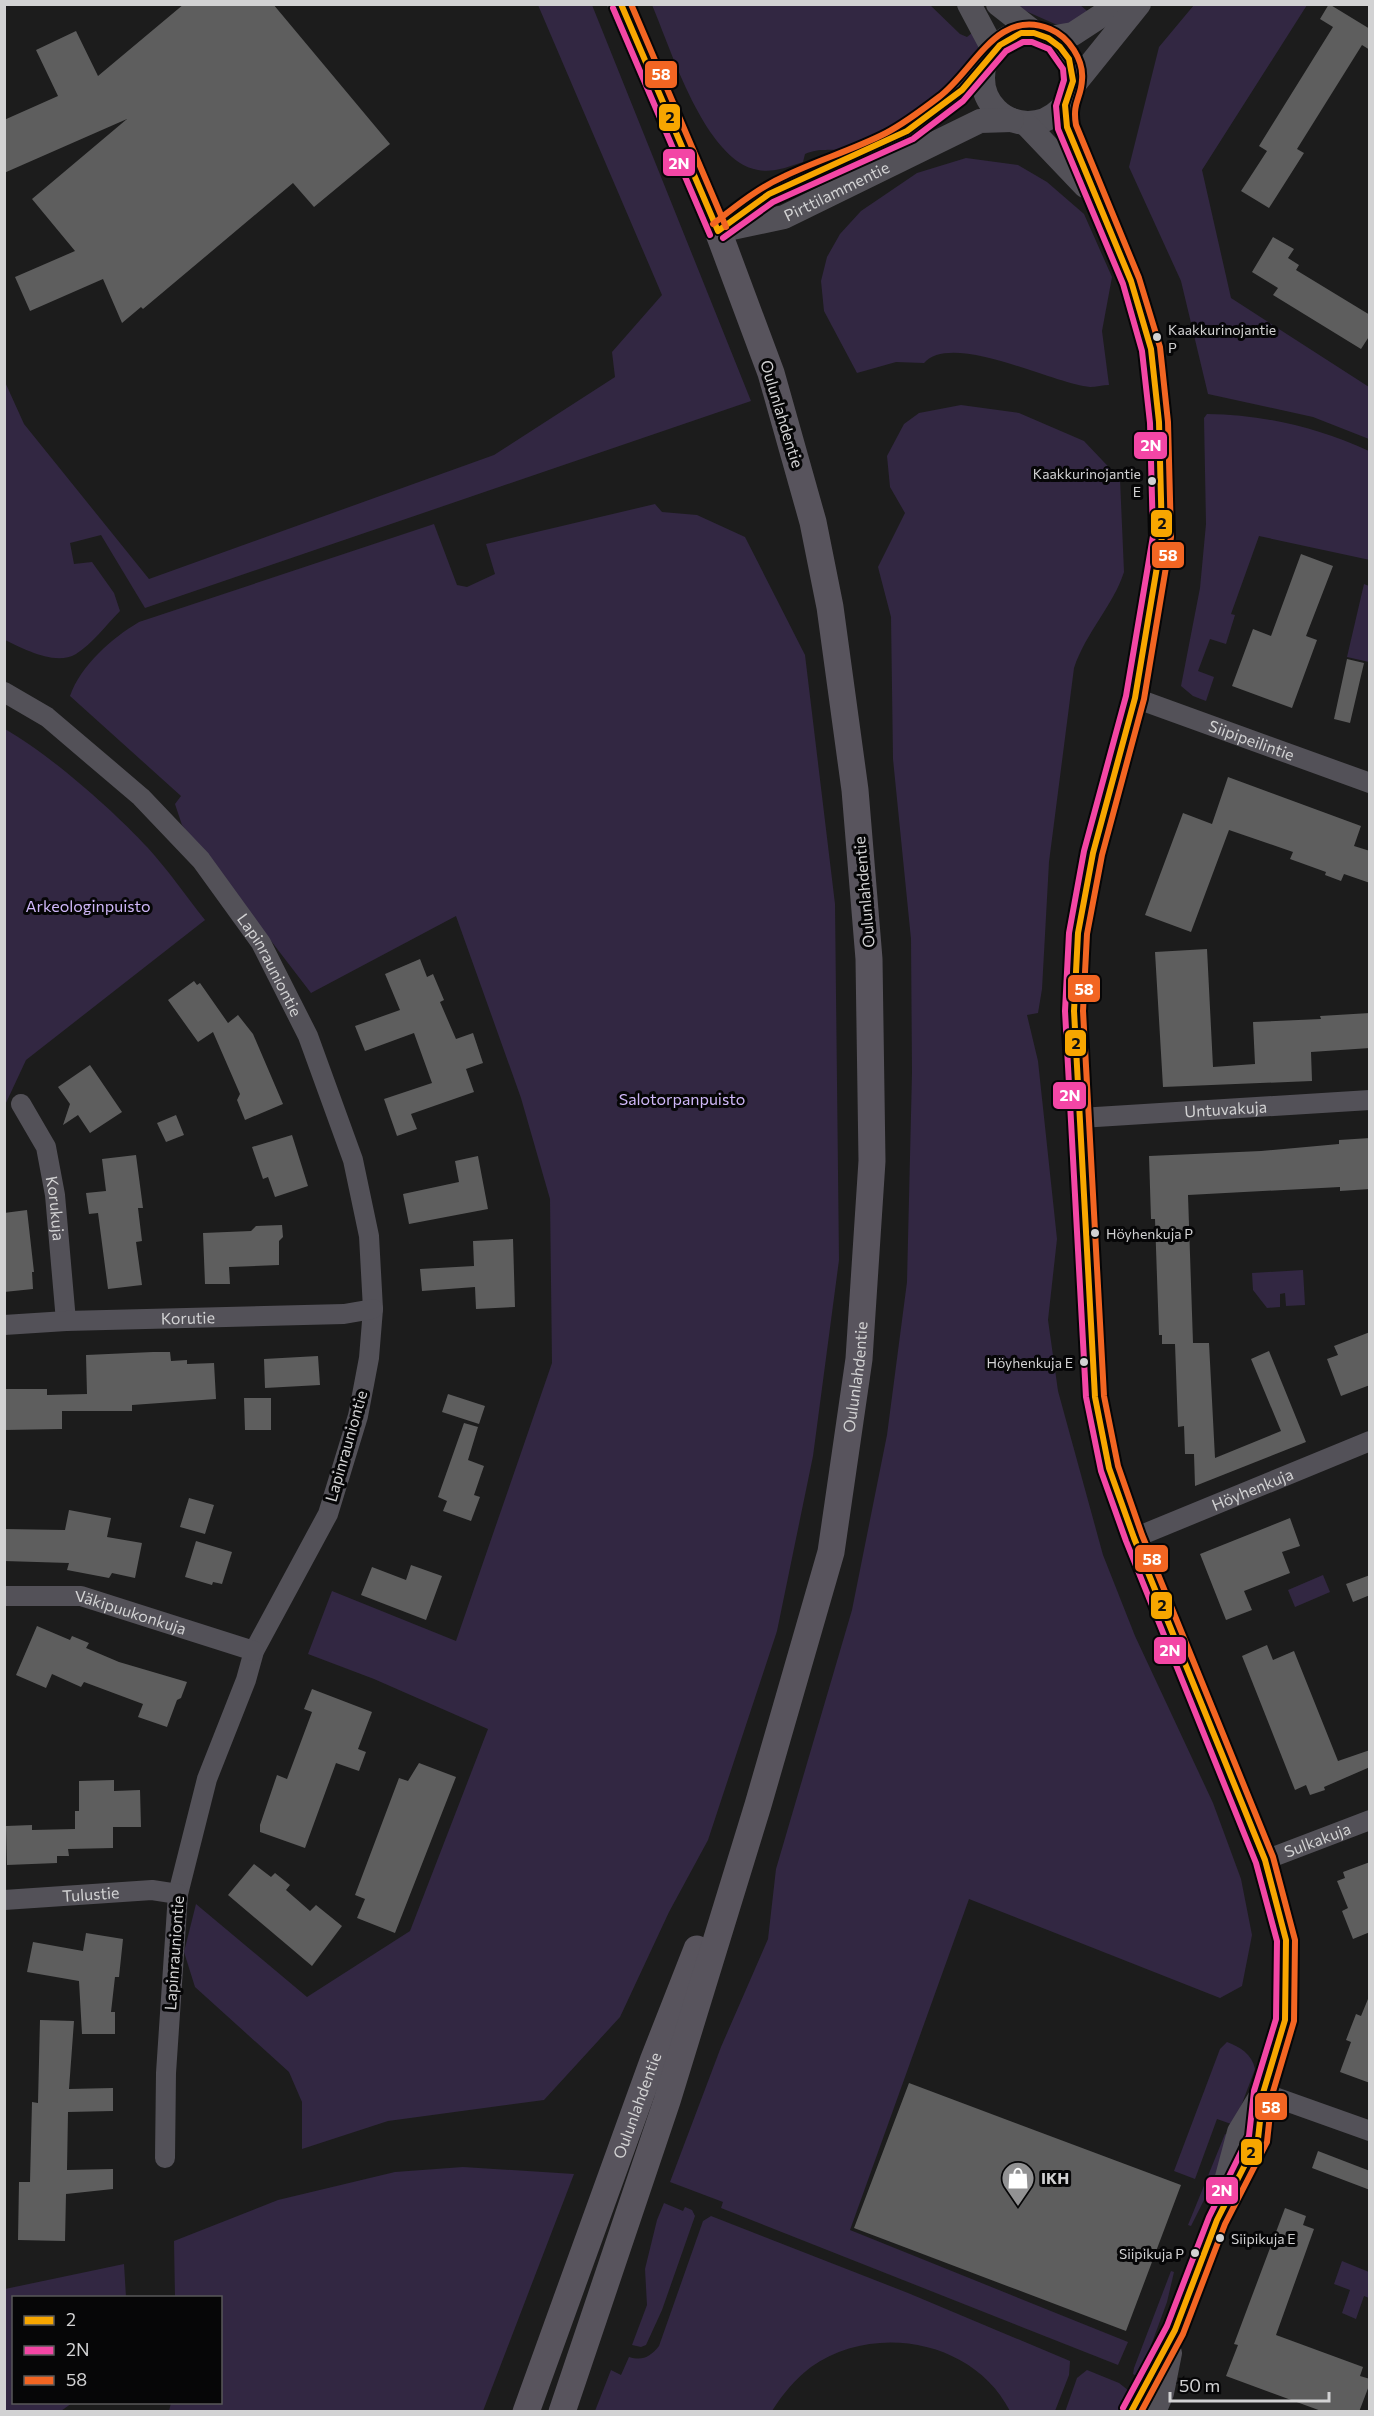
<svg xmlns="http://www.w3.org/2000/svg" width="1374" height="2416" viewBox="0 0 1374 2416" font-family="Commissioner,sans-serif">
<style>
.green{fill:#322742}
.building{fill:#5e5e5e}
.lines{fill:none;stroke-linecap:round;stroke-linejoin:round}
.minor{stroke:#535158;stroke-width:20}
.tertiary{stroke:#535158;stroke-width:24}
.secondary{stroke:#58545d;stroke-width:27}
.bus-1-casing{stroke:#060607;stroke-width:10}
.bus-2-casing{stroke:#060607;stroke-width:10}
.bus-3-casing{stroke:#060607;stroke-width:10}
.bus-1{stroke:#f7a600;stroke-width:6}
.bus-2{stroke:#f346a5;stroke-width:6}
.bus-3{stroke:#f26522;stroke-width:6}
.bus-dot{fill:#d2d2d3;stroke:#060607;stroke-width:2}
.labels{text-anchor:middle;stroke-width:6;stroke-linejoin:round;paint-order:stroke}
.bus-label{font-size:14px;fill:#d2d2d3;stroke:#060607;text-anchor:start}
.street-label{font-size:16px;fill:#d2d2d3;stroke:#060607}
.park-label{font-size:16px;fill:#d0b8f9;stroke:#060607}
.poi-label{font-size:16px;font-weight:bold;fill:#d2d2d3;stroke:#060607;text-anchor:start}
.line-badge{stroke:#060607;stroke-width:2}
.badge-label{font-size:16px;text-anchor:middle;font-weight:bold;fill:#fff}
.pale-badge-label{font-size:16px;text-anchor:middle;font-weight:bold;fill:#111}
</style>
<rect width="100%" height="100%" fill="#1c1c1c"/>
<path class="green" d="M592 5 751 401 145 608 101 535 70 543 74 564 92 562 114 593 120 611C107 624 92 644 76 654 55 666 24 649 5 640V382L24 424 149 579 494 455 615 377 612 352 662 295 538 5Z
M652 5H930L960 34 967 37 977 29C978 37 980 44 977 52 964 91 884 138 845 148 830 152 821 147 805 154L803 162C788 167 773 173 758 170 705 161 671 49 652 5Z
M1012 5H1080L1092 15 1065 25 1055 24Z
M1194 5H1307L1202 170 1231 298 1369 387V439L1313 417 1208 394 1181 281 1129 167 1159 47Z
M966 158 1018 165 1047 182 1084 214 1112 277 1102 331 1109 385C1103 385 1096 387 1090 387 1053 384 952 331 924 363L896 362 857 373 824 311 821 281 827 257 840 234 861 211 917 173Z
M961 405 1019 413 1084 441 1120 479 1124 572C1113 606 1086 632 1074 668L1049 862 1042 989 1038 1013 1027 1015 1038 1061 1057 1239 1048 1320 1058 1391 1103 1555 1135 1636 1213 1803 1241 1879 1252 1935 1242 1986 1220 1998 969 1899 850 2230 1128 2342 1118 2365 721 2208 723 2202 670 2182 721 2047 768 1939 776 1869 852 1610 887 1435 907 1282 912 1073 911 939 893 759 891 617 878 567 905 513 890 487 887 456 904 424 919 413Z
M1207 414C1266 415 1316 427 1369 451L1370 560 1259 536 1231 614 1235 615 1226 644 1210 639 1198 671 1214 677 1206 701 1193 696 1181 686 1200 588 1206 524 1204 418Z
M655 504 662 512 697 515 745 537 805 655 835 904 839 1260 813 1456 777 1631 708 1840 669 1912 620 2017 544 2100 388 2121 302 2149V2102L289 2072 195 1987 184 1952 196 1904 307 1997 410 1931 488 1729 374 1679 308 1654 332 1591 456 1641 552 1363 550 1199 521 1098 456 916 311 993 182 825 175 804 181 796 70 696C81 665 112 638 139 622L434 524 457 585 467 587 495 574 486 544Z
M1364 584 1369 586V662L1347 657Z
M5 729C49 754 113 810 148 848 168 870 186 896 205 920L26 1060 5 1105Z
M1303 1270 1305 1305 1286 1306 1285 1293 1280 1294V1307L1267 1308 1253 1290 1252 1273Z
M1323 1575 1330 1592 1295 1607 1288 1590Z
M1227 2042C1240 2047 1252 2054 1255 2069L1234 2125 1217 2119 1195 2179 1174 2171 1220 2049Z
M1225 2134 1230 2136 1216 2176 1191 2226 1188 2225Z
M463 2167 574 2174 483 2411H169L171 2403 220 2402V2298L175 2297 174 2241 278 2200 395 2172Z
M664 2203 683 2211 685 2207 692 2210 695 2216 662 2310 646 2345 641 2347 632 2345 647 2305 645 2269 657 2220Z
M711 2216 908 2293 1070 2361 1069 2375 1055 2411H1010C974 2340 874 2322 811 2367 795 2379 782 2395 772 2411H595L611 2370 621 2375 629 2357C643 2361 650 2357 659 2346L703 2221Z
M1342 2261 1369 2272V2298L1364 2296 1356 2319 1342 2313 1350 2290 1334 2284Z
M124 2264 126 2297 14 2298V2402L72 2403 61 2411H5V2289Z
M1171 2271 1174 2272 1167 2302 1139 2378 1133 2374 1134 2368Z
M1087 2370 1119 2383 1133 2394 1125 2411 1065 2412 1077 2378Z"/>
<path class="building" d="M184 4H273L390 144 314 207 293 183 143 309 141 307 122 323 103 279 30 311 15 277 75 251 32 199 127 119 4 173V120L58 96 36 50 76 31 98 76Z
M1329 4 1370 29V50L1362 45 1297 149 1304 153 1269 208 1241 191 1267 151 1259 146 1333 27 1320 19Z
M1273 237 1294 249 1288 258 1299 265 1296 270 1370 315V335L1361 349 1273 295 1278 288 1252 272Z
M1301 554 1333 566 1306 636 1317 640 1292 708 1232 686 1253 629 1271 636Z
M1347 659 1364 663 1350 723 1334 719Z
M1228 777 1361 826 1354 846 1370 851V883L1344 874 1341 881 1325 875 1326 872 1290 859 1293 852 1229 830 1191 932 1145 915 1183 813 1212 824Z
M1207 949 1213 1067 1255 1064 1253 1022 1321 1019 1320 1016 1370 1013V1048L1311 1052 1312 1081 1163 1087 1155 952Z
M420 959 427 977 433 974 444 1000 440 1002 456 1039 473 1033 483 1063 466 1069 474 1092 411 1114 417 1129 397 1136 384 1099 432 1083 414 1033 365 1051 355 1026 400 1010 385 974Z
M194 981 197 985 200 983 228 1023 238 1015 253 1034 283 1104 245 1120 237 1100 240 1094 213 1032 198 1042 168 1000Z
M90 1065 122 1112 90 1133 78 1115 63 1125 70 1104 58 1087Z
M176 1115 184 1135 166 1142 157 1123Z
M292 1135 308 1186 275 1197 268 1177 263 1179 252 1147Z
M1370 1138V1189L1340 1191V1187L1188 1195 1193 1343H1209L1215 1458 1281 1431 1251 1359 1269 1351 1306 1442 1195 1486 1194 1454H1185L1184 1426 1178 1427 1175 1344H1162V1335H1159L1155 1219H1151L1149 1156 1261 1151 1339 1144V1140Z
M136 1155 143 1208H138L142 1241 136 1242 142 1285 108 1289 98 1213 89 1214 86 1193 106 1191 102 1159Z
M478 1156 488 1209 409 1224 403 1194 459 1182 455 1161Z
M27 1210 34 1272H32L33 1289 4 1292V1213Z
M282 1225 283 1237 279 1241V1265L229 1267 230 1284H205L203 1233 251 1231 256 1226Z
M513 1239 515 1307 476 1309 475 1287 422 1291 420 1269 474 1266 473 1241Z
M1370 1332V1385L1341 1396 1327 1359 1338 1355 1334 1346Z
M153 1352H170L171 1361 187 1360V1364L214 1363 216 1399 132 1405V1411H62V1429L4 1430V1389H47V1395L87 1394 86 1355Z
M318 1356 320 1385 265 1388 264 1359Z
M448 1394 485 1406 479 1424 442 1412Z
M244 1398H271V1430H245Z
M464 1423 478 1427 468 1460 484 1466 474 1495 480 1497 471 1521 443 1511 447 1501 438 1497Z
M189 1498 214 1505 205 1534 180 1527Z
M69 1510 111 1518 107 1537 142 1543 135 1578 112 1573 109 1578 67 1570 69 1563 4 1561V1529L65 1530Z
M1290 1518 1300 1546 1282 1552 1290 1573 1244 1591 1252 1610 1226 1620 1200 1554Z
M196 1541 232 1552 222 1584 213 1582 212 1585 185 1577Z
M411 1565 442 1576 426 1620 361 1595 372 1567 406 1580Z
M1370 1575V1595L1353 1602 1346 1584Z
M37 1626 70 1640 72 1636 89 1643 86 1648 119 1662 187 1682 181 1698 177 1700 167 1727 138 1717 143 1704 84 1682 81 1687 52 1674 46 1688 16 1675Z
M1267 1645 1273 1660 1294 1651 1338 1761 1370 1750V1767L1324 1787 1325 1790 1310 1795 1306 1785 1295 1790 1242 1656Z
M312 1689 372 1712 358 1749 366 1752 359 1771 336 1763 305 1848 260 1832V1825L277 1775 287 1779 293 1763 312 1712 304 1709Z
M419 1763 456 1777 395 1933 357 1918 365 1899 355 1895 399 1778 408 1781Z
M114 1780V1791L140 1790 141 1827H113V1848L68 1849 69 1856H57V1863L7 1865 6 1826 32 1825V1830L75 1829V1811H79V1781Z
M1370 1862V1932L1353 1939 1342 1911 1348 1908 1337 1881 1345 1878 1343 1872Z
M254 1864 271 1877 275 1873 290 1885 286 1890 310 1911 316 1905 342 1926 312 1966 228 1895Z
M86 1933 123 1939 119 1977H115L111 2012H115V2034H82L79 1981 27 1972 33 1942 83 1951Z
M1368 1999H1370V2083L1340 2072 1351 2042 1346 2040 1356 2014 1361 2016Z
M40 2020 74 2021 69 2089 113 2088V2111L68 2112 67 2170 113 2169V2189L66 2194 65 2241 18 2240 19 2182H30L32 2102 38 2103Z
M909 2083 1181 2185 1126 2331 854 2228Z
M1318 2151 1370 2171V2190L1312 2168Z
M1285 2208 1306 2216 1303 2225 1314 2229 1276 2335 1363 2367 1360 2376 1370 2379V2383L1359 2412H1324L1226 2376 1238 2345 1234 2344Z"/>
<g class="lines">
<g class="minor">
<path id="s1" d="M4 692 47 717 141 797 201 860 261 943 308 1036 353 1160 369 1236 373 1309 369 1358 358 1416 328 1514 254 1651 246 1680 207 1779 178 1894 166 2073 165 2158"/>
<path id="s2" d="M1135 698 1370 783"/>
<path id="s3" d="M21 1104 46 1147 55 1195 66 1321"/>
<path id="s4" d="M1080 1118 1370 1100"/>
<path id="s5" d="M4 1325 66 1321 344 1314 373 1309"/>
<path id="s6" d="M1134 1538 1370 1441"/>
<path id="s7" d="M4 1596H81L254 1651"/>
<path id="s8" d="M1265 1860 1370 1820"/>
<path id="s9" d="M4 1900 152 1890 178 1894"/>
<path d="M1263 2093 1370 2131"/>
</g>
<g class="tertiary">
<path d="M969 4 993 49"/>
<path d="M998 4 1036 34"/>
<circle cx="1028" cy="78" r="45"/>
<path d="M1049 38 1073 34 1119 4"/>
<path d="M1073 86 1139 4"/>
<path d="M1065 105 1067 127 1131 281 1151 349 1159 422 1162 537 1135 698 1093 853 1078 933 1074 1011 1095 1397 1109 1468 1134 1538 1265 1860 1286 1940 1285 2020 1263 2093 1258 2139 1217 2220 1175 2330 1131 2412"/>
<path d="M1025 123 1085 186"/>
<path d="M724 226 769 194 907 133 965 87 985 65"/>
<path id="s10" d="M718 231 784 217 980 121 1012 120"/>
<path d="M1227 2177 1239 2132 1259 2099"/>
<path d="M1154 2412 1162 2393 1170 2353"/>
</g>
<g class="secondary">
<path id="s11" d="M526 2412 653 2061 697 1949"/>
<path id="s12" d="M562 2412 667 2101 758 1805 831 1552 859 1359 872 1161 869 959 855 790 830 607 813 522 771 373 718 231 621 4"/>
</g>
<defs>
<path id="bus-1" d="M621 4 718 231
M718 231 769 194 907 131 962 90 1000 45 1021 33H1034L1048 38 1060 47 1069 59 1073 81 1065 105 1067 127 1131 281 1151 349 1159 422 1162 537 1135 698 1093 853 1078 933 1074 1011 1095 1397 1109 1468 1134 1538 1265 1860 1286 1940 1285 2020 1263 2093 1258 2139 1217 2220 1175 2330 1131 2412"/>
<path id="bus-2" d="M613 8 710 235
M723 238 773 202 913 139 963 101 1006 51 1023 42H1032L1049 49 1063 69 1064 80 1056 106 1058 129 1123 284 1142 351 1150 423 1153 536 1126 696 1084 851 1069 933 1065 1011 1086 1397 1101 1471 1126 1541 1256 1863 1277 1941 1276 2019 1254 2091 1249 2136 1209 2217 1167 2326 1123 2408"/>
<path id="bus-3" d="M631 4 726 227
M713 224C736 206 758 188 785 176 818 160 853 150 886 133 905 123 922 110 939 97 974 71 997 7 1050 29 1069 37 1084 60 1082 80 1081 99 1072 102 1076 125L1139 278 1160 347 1168 422 1171 537 1144 699 1102 855 1087 934 1083 1011 1104 1396 1118 1466 1142 1535 1273 1857 1295 1940 1294 2021 1272 2095 1267 2142 1225 2224 1183 2334 1141 2412"/>
</defs>
<use href="#bus-1" class="bus-1-casing"/>
<use href="#bus-2" class="bus-2-casing"/>
<use href="#bus-3" class="bus-3-casing"/>
<use href="#bus-1" class="bus-1"/>
<use href="#bus-2" class="bus-2"/>
<use href="#bus-3" class="bus-3"/>
</g>
<defs>
<symbol id="shop-pin" viewBox="-11 -11 22 30"><path d="M0 17L-7.5 6A9.5 9.5 0 1 1 7.5 6Z" fill="#929293" stroke="#060607"/><path d="M-5-2.5h2.3a2.7 3.5 0 0 1 5.4 0H5L5.5 6h-11ZM-1.5-2.5h3a1.5 2.3 0 0 0-3 0Z" fill="#fff"/></symbol>
</defs>
<g fill-rule="evenodd">
<use href="#shop-pin" x="999" y="2159" width="38" height="52"/>
</g>
<g class="bus-dot">
<circle cx="1157" cy="337" r="5"/>
<circle cx="1152" cy="481" r="5"/>
<circle cx="1095" cy="1233" r="5"/>
<circle cx="1084" cy="1362" r="5"/>
<circle cx="1220" cy="2238" r="5"/>
<circle cx="1195" cy="2253" r="5"/>
</g>
<g class="labels">
<g class="bus-label">
<text x="1168" y="335">Kaakkurinojantie<tspan x="1168" dy="18">P</tspan></text>
<text x="1141" y="479" text-anchor="end">Kaakkurinojantie<tspan x="1141" dy="18">E</tspan></text>
<text x="1106" y="1239">Höyhenkuja P</text>
<text x="1073" y="1368" text-anchor="end">Höyhenkuja E</text>
<text x="1231" y="2244">Siipikuja E</text>
<text x="1184" y="2259" text-anchor="end">Siipikuja P</text>
</g>
<g class="street-label">
<text dy="6" stroke="none"><textPath href="#s10" startOffset="126">Pirttilammentie</textPath></text>
<text transform="translate(782 414) rotate(73)" y="6">Oulunlahdentie</text>
<text dy="6" stroke="none"><textPath href="#s2" startOffset="124">Siipipeilintie</textPath></text>
<text transform="translate(864 892) rotate(-95)" y="6">Oulunlahdentie</text>
<text dy="6" stroke="none"><textPath href="#s1" startOffset="386">Lapinrauniontie</textPath></text>
<text dy="6" stroke="none"><textPath href="#s4" startOffset="146">Untuvakuja</textPath></text>
<text dy="6" stroke="none"><textPath href="#s3" startOffset="112">Korukuja</textPath></text>
<text dy="6" stroke="none"><textPath href="#s5" startOffset="184">Korutie</textPath></text>
<text dy="6" stroke="none"><textPath href="#s12" startOffset="1078">Oulunlahdentie</textPath></text>
<text transform="translate(346 1446) rotate(-74)" y="6">Lapinrauniontie</text>
<text dy="6" stroke="none"><textPath href="#s6" startOffset="128">Höyhenkuja</textPath></text>
<text dy="6" stroke="none"><textPath href="#s7" startOffset="129">Väkipuukonkuja</textPath></text>
<text dy="6" stroke="none"><textPath href="#s8" startOffset="56">Sulkakuja</textPath></text>
<text dy="6" stroke="none"><textPath href="#s9" startOffset="87">Tulustie</textPath></text>
<text transform="translate(174 1953) rotate(-86)" y="6">Lapinrauniontie</text>
<text dy="6" stroke="none"><textPath href="#s11" startOffset="326">Oulunlahdentie</textPath></text>
</g>
<g class="park-label">
<text x="88" y="912">Arkeologinpuisto</text>
<text x="682" y="1105">Salotorpanpuisto</text>
</g>
<g class="poi-label">
<text x="1041" y="2184">IKH</text>
</g>
</g>
<g class="line-badge">
<rect x="644" y="60" width="34" height="29" rx="6" fill="#f26522"/>
<rect x="658" y="103" width="23" height="29" rx="6" fill="#f7a600"/>
<rect x="662" y="148" width="34" height="29" rx="6" fill="#f346a5"/>
<rect x="1133" y="431" width="35" height="29" rx="6" fill="#f346a5"/>
<rect x="1150" y="509" width="23" height="29" rx="6" fill="#f7a600"/>
<rect x="1151" y="541" width="34" height="28" rx="6" fill="#f26522"/>
<rect x="1067" y="974" width="34" height="29" rx="6" fill="#f26522"/>
<rect x="1064" y="1029" width="23" height="28" rx="6" fill="#f7a600"/>
<rect x="1052" y="1081" width="35" height="29" rx="6" fill="#f346a5"/>
<rect x="1134" y="1544" width="35" height="29" rx="6" fill="#f26522"/>
<rect x="1150" y="1591" width="23" height="29" rx="6" fill="#f7a600"/>
<rect x="1153" y="1636" width="34" height="29" rx="6" fill="#f346a5"/>
<rect x="1254" y="2092" width="34" height="29" rx="6" fill="#f26522"/>
<rect x="1240" y="2138" width="23" height="28" rx="6" fill="#f7a600"/>
<rect x="1205" y="2176" width="34" height="29" rx="6" fill="#f346a5"/>
</g>
<g class="badge-label">
<text x="661" y="80">58</text>
<text x="679" y="169">2N</text>
<text x="1151" y="451">2N</text>
<text x="1168" y="561">58</text>
<text x="1084" y="995">58</text>
<text x="1070" y="1101">2N</text>
<text x="1152" y="1565">58</text>
<text x="1170" y="1656">2N</text>
<text x="1271" y="2113">58</text>
<text x="1222" y="2196">2N</text>
</g>
<g class="pale-badge-label">
<text x="670" y="123">2</text>
<text x="1162" y="529">2</text>
<text x="1076" y="1049">2</text>
<text x="1162" y="1611">2</text>
<text x="1251" y="2158">2</text>
</g>
<rect width="1374" height="2416" fill="none" stroke="#d2d2d3" stroke-width="12"/>
<rect x="12" y="2296" width="210" height="108" fill="#060607" stroke="#585859" stroke-width="1.5"/>
<rect x="24" y="2316" width="30" height="9" fill="#f7a600" stroke="#585859" stroke-width="1.5"/>
<text x="66" y="2326" font-size="18" fill="#d2d2d3">2</text>
<rect x="24" y="2346" width="30" height="9" fill="#f346a5" stroke="#585859" stroke-width="1.5"/>
<text x="66" y="2356" font-size="18" fill="#d2d2d3">2N</text>
<rect x="24" y="2376" width="30" height="9" fill="#f26522" stroke="#585859" stroke-width="1.5"/>
<text x="66" y="2386" font-size="18" fill="#d2d2d3">58</text>
<path d="M1170 2392v9h159v-9" fill="none" stroke="#d2d2d3" stroke-width="3"/>
<text x="1179" y="2392" font-size="18" fill="#d2d2d3" stroke="#060607" stroke-width="4.5" paint-order="stroke">50 m</text>
</svg>
